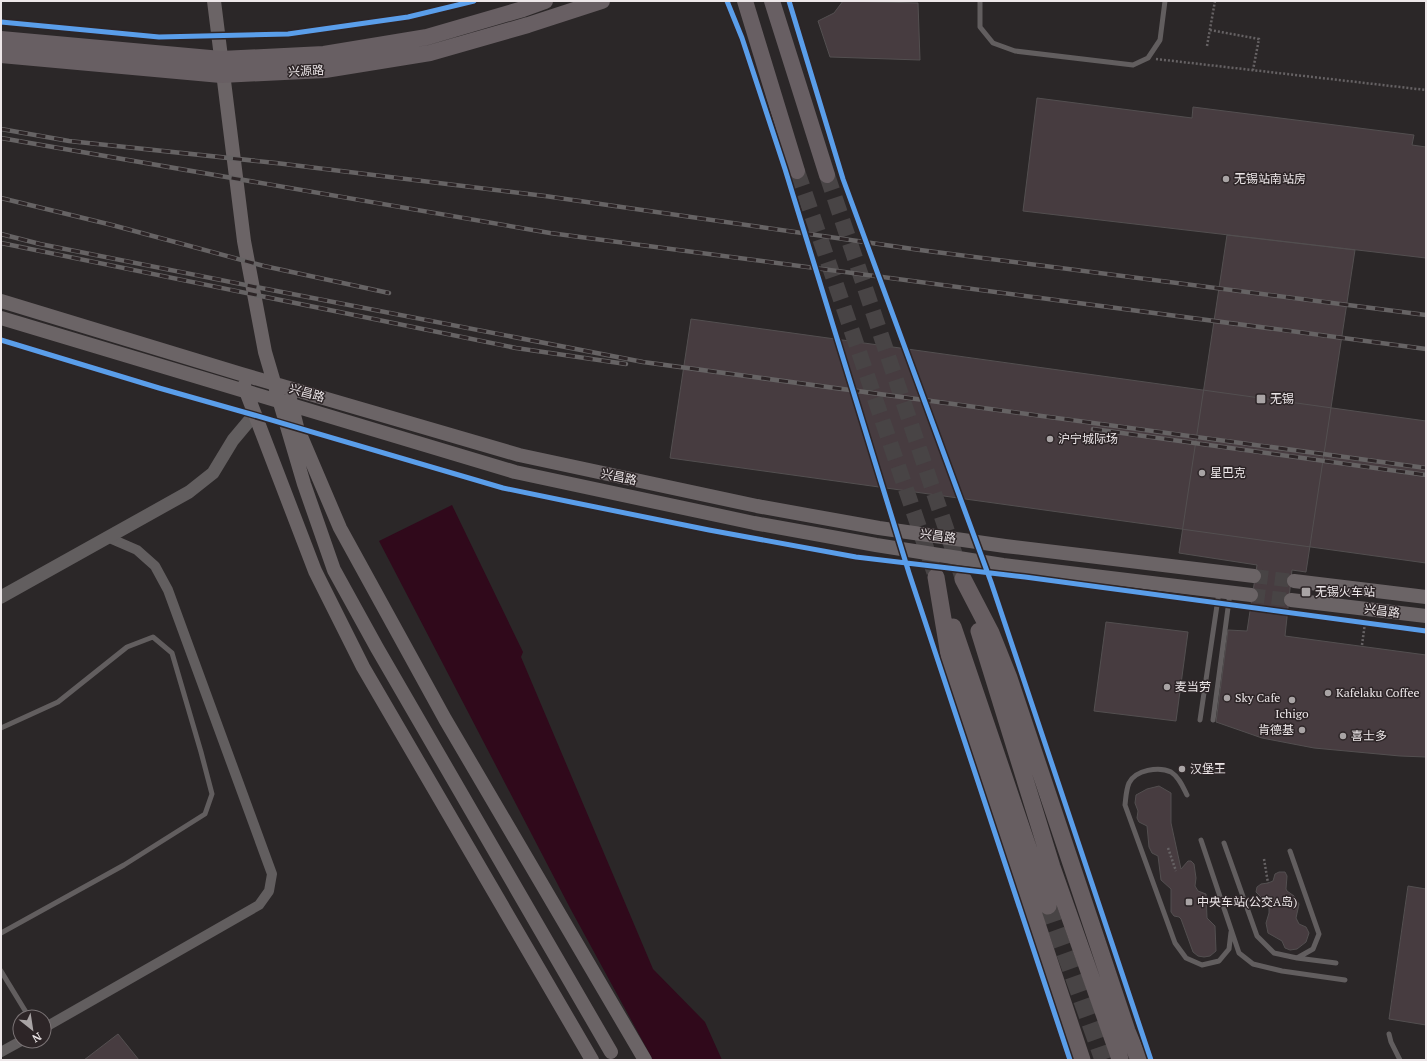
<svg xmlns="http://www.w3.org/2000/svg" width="1427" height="1061" viewBox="0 0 1427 1061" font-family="'PT Serif','Noto Sans SC',serif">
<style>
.water{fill:#30091b}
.building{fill:#473c40;stroke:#534f50}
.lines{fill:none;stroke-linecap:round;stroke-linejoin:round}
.secondary-tunnel{stroke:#484445;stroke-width:14;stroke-dasharray:14 7;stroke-linecap:butt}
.primary-tunnel{stroke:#484445;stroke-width:16;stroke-dasharray:16 8;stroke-linecap:butt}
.trunk-tunnel{stroke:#484445;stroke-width:17;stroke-dasharray:17 8;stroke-linecap:butt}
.path{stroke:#666264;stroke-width:2.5;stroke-dasharray:2 2;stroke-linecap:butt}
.service{stroke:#625e5f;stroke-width:5}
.minor{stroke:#625e5f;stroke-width:10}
.tertiary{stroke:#625e5f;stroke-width:13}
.secondary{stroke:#6b6466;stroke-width:14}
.primary{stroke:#685f63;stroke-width:16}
.trunk{stroke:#675e61;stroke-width:17}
.rail-casing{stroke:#666364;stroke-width:4.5}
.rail{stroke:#2d2527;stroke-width:3;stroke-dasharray:9;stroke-linecap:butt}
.cycleway-casing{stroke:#2d2527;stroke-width:8}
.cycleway{stroke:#5a9eea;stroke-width:5}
.poi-dot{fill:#a9a4a5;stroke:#2d2527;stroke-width:1.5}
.labels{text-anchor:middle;stroke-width:3;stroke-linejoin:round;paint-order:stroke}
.street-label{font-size:12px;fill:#ede7e9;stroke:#2d2527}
.poi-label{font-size:12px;fill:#ede7e9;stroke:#2d2527;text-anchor:start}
</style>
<rect width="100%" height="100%" fill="#2b2728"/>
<path class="water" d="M452 505 523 652 521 657 653 969 705 1022 722 1060H653L570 908 379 541Z"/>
<path class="building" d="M843 1 918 3 920 60 830 57 818 21 834 13Z
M1037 98 1192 118 1193 107 1414 135 1412 145 1426 147V258L1023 211Z
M1227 235 1355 250 1306 572 1292 570 1285 636 1426 655V757L1400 756 1314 748 1262 738 1216 722 1228 630 1247 631 1257 565 1179 553Z
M691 319 1426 421V563L670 458Z
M1106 622 1188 632 1176 721 1094 711Z
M1159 786 1171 793V823L1181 869 1188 861H1191L1194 864 1196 878 1195 886 1198 891 1206 894 1207 918 1215 926 1216 951 1210 956 1204 957 1198 956 1193 952 1181 919 1179 917 1174 916 1171 912V889L1161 880 1158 856 1152 853 1149 847 1147 826 1139 822 1137 818 1138 811 1135 803 1136 795 1147 789Z
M1279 872H1285L1287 876 1286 889 1287 891 1294 896 1299 904 1296 918 1299 924 1306 927 1309 933 1306 942 1297 949 1290 950 1285 948 1282 941 1268 933 1266 923 1269 913V905L1256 892 1257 887 1261 884 1268 883 1273 881 1275 874Z
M1408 886 1426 889V1025L1389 1019Z
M118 1034 139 1060H84Z"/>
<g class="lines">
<path class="secondary-tunnel" d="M1254 576 1294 581
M1251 595 1291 600"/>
<path class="primary-tunnel" d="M797 171 936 577
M827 175 963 579"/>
<path class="trunk-tunnel" d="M1048 906 1103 1060"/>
<path class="path" d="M1210 30 1259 39 1253 70
M1207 46 1215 1
M1156 59 1426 90
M1362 645 1365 623
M1168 848 1176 871
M1264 859 1268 883"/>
<path class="service" d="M980 1V27L993 43 1015 51 1133 65 1148 58 1160 40 1165 1
M1200 720 1219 592
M1213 720 1230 593
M1 728 58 702 127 647 153 637 172 653 201 752 212 794 205 814 124 865 1 933
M1187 795C1183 787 1179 777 1171 772 1159 766 1135 770 1129 783 1126 790 1126 797 1125 805L1175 943 1186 958 1202 965 1219 961 1229 949 1231 932
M1201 840 1239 953 1253 964 1282 971 1345 980
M1224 843 1257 936 1274 953 1297 958 1336 963
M1290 851 1319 934 1313 949 1297 958
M1 971 29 1017
M1389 1034 1391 1042 1400 1060"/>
<path class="minor" d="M44 1028 259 905 269 891 272 874 168 590 155 566 137 550 107 537
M1 1052 21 1041"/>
<path class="tertiary" d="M1 597 189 492 213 473 233 440 254 415"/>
<path class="secondary" d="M214 1 244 241 265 352 304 484 334 570 377 648 611 1052
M1 301 241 374 519 455 757 506 879 528 1005 546 1254 576
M1 318 515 472 754 523 876 545 1003 565 1251 595
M244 386 315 571 363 667 592 1060
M290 399 297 427 340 528 445 719 645 1060
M1294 581 1426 597
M1291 600 1426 616"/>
<path class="primary" d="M745 1 797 171
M772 1 827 175
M1 39 221 59 324 54 427 37 523 9 545 1
M1 55 221 75 325 70 430 53 528 25 602 1"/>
<path class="trunk" d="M936 577 950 661 1082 1060
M963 579 991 633 1009 678 1127 1031 1139 1060
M953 627 1048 906
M979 631 1052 867 1120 1059"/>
<defs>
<path id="rail" d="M1 129 69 141 276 163 545 196 920 250 1426 315
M1 138 550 233 1426 349
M1 198 112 225 264 266 389 293
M1 234 40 244 256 287 643 362 1426 468
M1 243 516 348 626 364
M1093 429 1426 475"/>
</defs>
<use href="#rail" class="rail-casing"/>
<use href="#rail" class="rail"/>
<defs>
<path id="cycleway" d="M727 1 742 38 785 169 909 573 1070 1060
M789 1 843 179 991 582 1151 1060
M1 22 159 37 288 34 408 17 474 1
M1 340 159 388 254 415 503 488 571 502 709 530 856 557 1025 577 1426 631"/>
</defs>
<use href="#cycleway" class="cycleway-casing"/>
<use href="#cycleway" class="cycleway"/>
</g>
<g class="poi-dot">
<circle cx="1226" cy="179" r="4"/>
<rect x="1256" y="394" width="10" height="10" rx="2"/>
<circle cx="1050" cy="439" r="4"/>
<circle cx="1202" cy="473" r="4"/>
<rect x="1301" y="587" width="10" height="10" rx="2"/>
<circle cx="1167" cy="687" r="4"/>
<circle cx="1328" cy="693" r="4"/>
<circle cx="1227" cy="698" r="4"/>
<circle cx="1292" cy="700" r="4"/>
<circle cx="1302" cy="730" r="4"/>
<circle cx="1343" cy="736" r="4"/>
<circle cx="1182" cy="769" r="4"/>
<rect x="1185" y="898" width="8" height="8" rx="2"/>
</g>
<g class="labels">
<g class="street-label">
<text transform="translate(306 71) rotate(-3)" y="4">兴源路</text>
<text transform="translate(307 393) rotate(16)" y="4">兴昌路</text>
<text transform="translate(619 477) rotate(12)" y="4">兴昌路</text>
<text transform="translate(938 536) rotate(8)" y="4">兴昌路</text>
<text transform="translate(1382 611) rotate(7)" y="4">兴昌路</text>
</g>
<g class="poi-label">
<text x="1234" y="183">无锡站南站房</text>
<text x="1270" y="403">无锡</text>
<text x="1058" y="443">沪宁城际场</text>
<text x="1210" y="477">星巴克</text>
<text x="1315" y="596">无锡火车站</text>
<text x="1175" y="691">麦当劳</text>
<text x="1336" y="697">Kafelaku Coffee</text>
<text x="1235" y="702">Sky Cafe</text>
<text x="1292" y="718" text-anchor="middle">Ichigo</text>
<text x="1294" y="734" text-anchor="end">肯德基</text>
<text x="1351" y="740">喜士多</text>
<text x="1190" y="773">汉堡王</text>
<text x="1197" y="906">中央车站(公交A岛)</text>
</g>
</g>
<rect width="1427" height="1061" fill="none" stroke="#ede7e9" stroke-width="4"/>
<g transform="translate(32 1029) rotate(150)"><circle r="19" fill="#2d2527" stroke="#7a7375"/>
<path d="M0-3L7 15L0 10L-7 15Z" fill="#a9a4a5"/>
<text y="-6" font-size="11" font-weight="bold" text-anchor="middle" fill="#ede7e9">N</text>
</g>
</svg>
